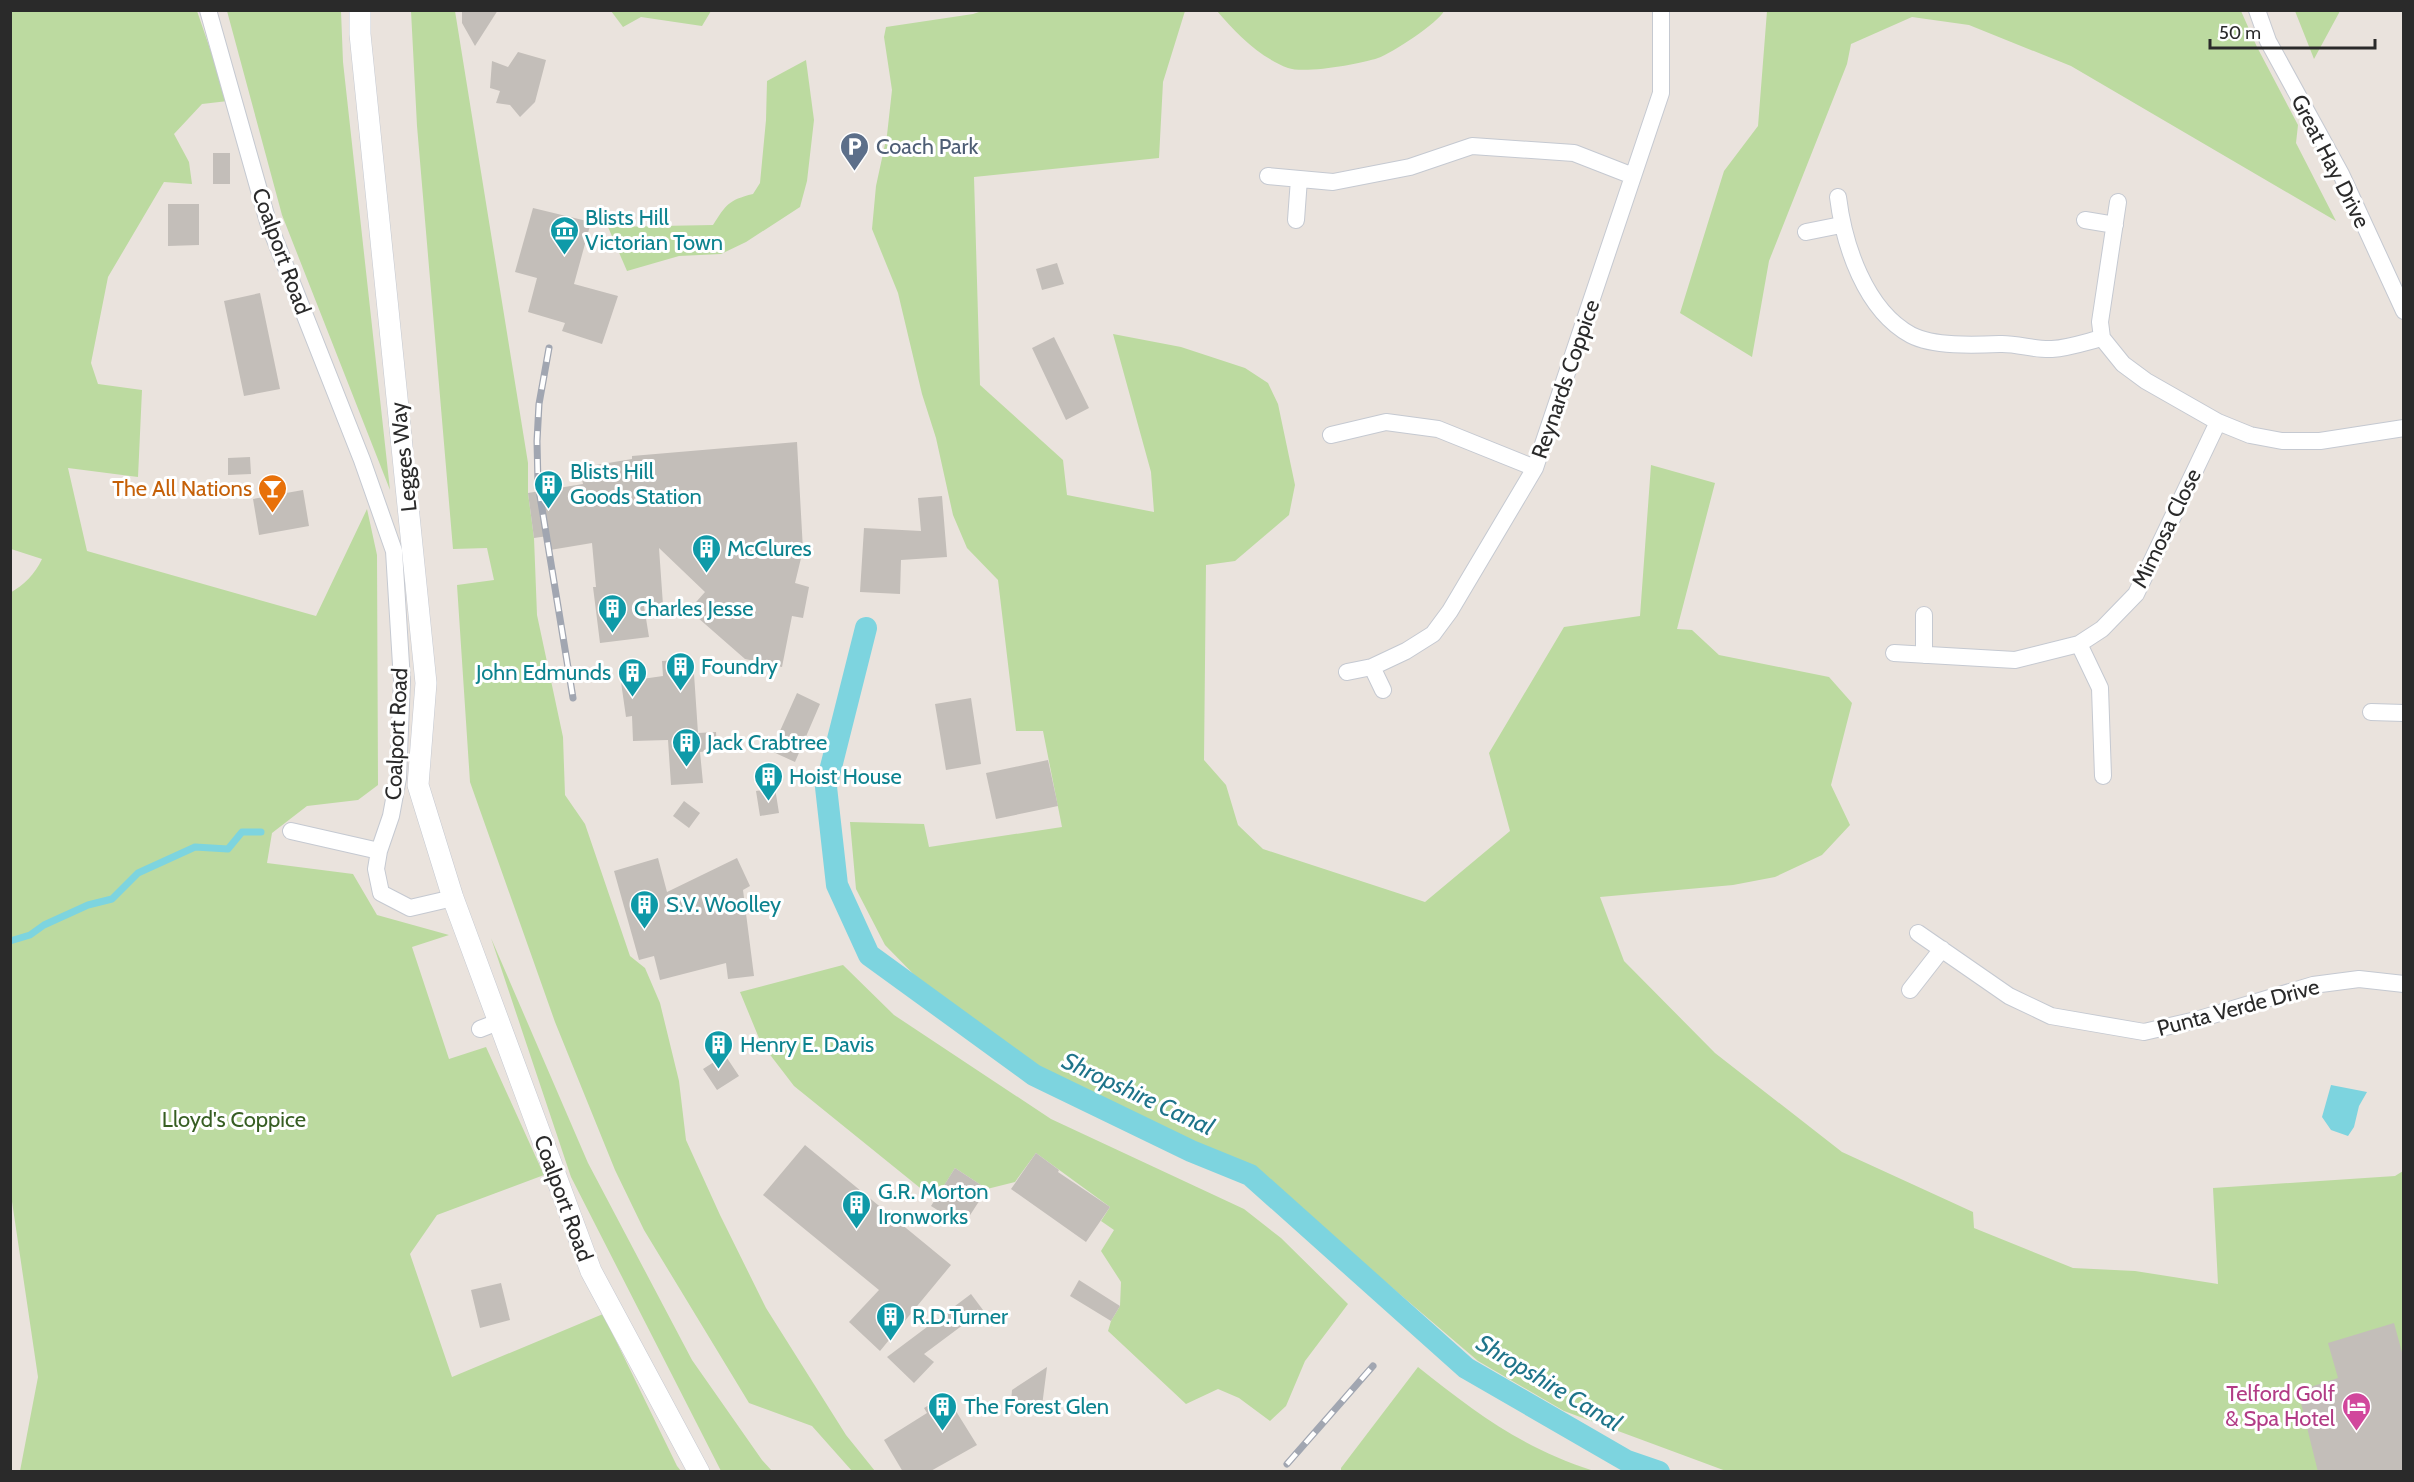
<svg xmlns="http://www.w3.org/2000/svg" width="2414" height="1482" viewBox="0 0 2414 1482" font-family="Cabin,sans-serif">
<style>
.green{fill:#bcdaa0}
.water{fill:#7dd4df}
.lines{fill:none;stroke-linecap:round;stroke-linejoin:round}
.stream{stroke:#7dd4df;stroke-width:7}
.canal{stroke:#7dd4df;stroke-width:22}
.building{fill:#c3beb9}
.minor-casing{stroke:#c5c9d1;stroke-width:18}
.tertiary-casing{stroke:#c5c9d1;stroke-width:22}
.minor{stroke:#fff;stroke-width:16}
.tertiary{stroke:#fff;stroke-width:21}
.rail-casing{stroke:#a1a6b1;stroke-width:7}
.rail{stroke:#fff;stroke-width:4.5;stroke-dasharray:14;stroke-linecap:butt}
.labels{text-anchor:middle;stroke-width:6;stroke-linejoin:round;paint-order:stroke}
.service-label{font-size:22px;fill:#4e5e75;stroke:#fff;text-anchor:start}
.street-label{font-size:22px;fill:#2a2a2a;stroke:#fff}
.culture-label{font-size:22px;fill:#0d838f;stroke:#fff;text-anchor:start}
.food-label{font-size:22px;fill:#c56008;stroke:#fff;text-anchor:end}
.park-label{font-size:22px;fill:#375e23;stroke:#fff}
.hotel-label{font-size:22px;fill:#b23c85;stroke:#fff;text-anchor:end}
.water-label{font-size:24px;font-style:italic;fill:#1e748a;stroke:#fff}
</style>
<rect width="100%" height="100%" fill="#eae3dd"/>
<path class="green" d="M11 11H197L228 101 202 104 174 134 189 162 192 184 164 182 108 277 91 363 98 384 142 390 138 477 68 468 87 551 316 616 367 509 377 555 378 785 358 800 307 806 272 833 267 863 353 874 377 915 449 935 412 947 449 1059 486 1047 544 1175 437 1215 410 1254 452 1377 603 1314 677 1466 681 1471H20L38 1377 10 1188V593C24 585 35 574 42 559L11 549Z
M227 11H341L343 62 390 490 282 215Z
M411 11H455L528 463V493L534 538 537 615 563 737 565 795 585 824 630 956 645 968 660 1003 679 1081 686 1140 720 1215 766 1308 846 1435 875 1471H852L812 1426 749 1403 644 1230 615 1170 555 1022 470 782 457 585 494 580 487 548 453 549 417 126Z
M611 11H711L702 26 641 17 623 27Z
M982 11H1185L1163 82 1159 158 974 177 980 385 1063 460 1067 495 1154 512 1151 472 1113 334 1181 347 1245 368 1268 383 1278 404 1295 485 1289 515 1235 561 1206 565 1204 760 1226 785 1238 825 1263 849 1425 902 1510 831 1489 753 1564 627 1640 616 1651 465 1715 483 1677 629 1692 630 1719 655 1829 677 1852 703 1831 785 1850 825 1822 855 1775 877 1733 885 1600 897 1624 961 1715 1053 1842 1152 1973 1212 1974 1228 2073 1268 2135 1271 2218 1284 2213 1188 2395 1176 2403 1171V1471H1726L1564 1411 1478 1361 1287 1198 1233 1157 1141 1129 1032 1069 935 996 885 945 856 889 850 822 924 824 929 847 1062 827 1043 731H1016L998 580 967 548 953 515 936 438 922 394 898 293 872 229 876 186 887 135 892 90 884 37 886 27 973 14Z
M1217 11H1444C1439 22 1391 54 1378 58 1361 64 1304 74 1288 68 1259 57 1236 33 1217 11Z
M1767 11H2241L2257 47 2298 125 2296 143 2336 221 2071 66 1969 25 1912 17 1851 44 1847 64 1769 261 1752 357 1680 313 1724 171 1758 126Z
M2295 11H2340L2314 59Z
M806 60 814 120 807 181 800 207 746 242 721 254 679 256 627 271 608 227 713 225C726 205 728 200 753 194L760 183 766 120 767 81Z
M491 938 588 1163 692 1360 762 1460 772 1471H721L571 1177Z
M843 965 894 1015 1051 1119 1244 1209 1281 1238 1348 1304 1305 1361 1286 1406 1270 1421 1239 1398 1218 1389 1186 1404 1108 1331 1111 1321 1120 1306 1121 1282 1101 1251 1114 1230 1101 1221 1110 1207 1036 1153 1015 1182 987 1189 955 1168 935 1200 794 1086 761 1043 740 992Z
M1418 1367C1476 1413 1522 1448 1594 1471H1341V1468Z"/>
<path class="water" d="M2331 1085 2367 1092 2359 1106 2354 1127 2348 1136 2331 1130 2322 1117Z"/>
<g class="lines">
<path class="stream" d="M10 941 30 935 44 925 88 905 112 899 138 873 195 847 228 849 242 832H261"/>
<path class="canal" d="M866 628 826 787 837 885 869 955 1034 1075 1191 1151 1250 1175 1466 1368 1627 1461 1659 1472"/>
</g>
<path class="building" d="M462 10H498L475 46 462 23Z
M518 52 546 60 535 102 520 117 510 105 496 103 500 91 490 88 492 61 508 67Z
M213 153H230V184H213Z
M168 204H199V245L168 246Z
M533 208 591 222 574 284 618 296 602 344 562 331 565 323 528 312 537 278 515 272Z
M1057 263 1064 284 1042 290 1036 269Z
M260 293 280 389 244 396 224 301Z
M1054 337 1089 408 1066 420 1032 348Z
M797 442 803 550 795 583 809 587 803 618 792 616 782 667 745 659 689 610 705 592 659 548 663 605 644 606 649 637 600 643 593 587H596L592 543 550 550 548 536 534 538 528 493 583 484 581 475 598 472 596 465 632 459V456Z
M250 457 251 474 228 475V458Z
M303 490 309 526 259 535 253 499Z
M942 496 947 557 901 560 900 594 860 592 864 528 921 531 918 498Z
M693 659 698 733 716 732 717 750 700 752 703 783 671 785 668 740 633 741 632 716 626 717 621 682 663 676 662 661Z
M797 693 820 704 795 762 771 751Z
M971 698 981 764 946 770 935 704Z
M1048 760 1058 806 996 819 986 773Z
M775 788 779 813 760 816 756 791Z
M684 801 700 813 689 828 673 816Z
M658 858 667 892 737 858 750 886 743 890 754 976 728 979 726 963 660 980 654 956 639 960 614 871Z
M725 1055 739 1076 717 1090 703 1069Z
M805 1145 951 1265 880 1351 849 1322 879 1290 763 1195Z
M1036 1153 1059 1170 1058 1172 1110 1207 1086 1242 1011 1189Z
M955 1168 987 1189 963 1226 931 1206Z
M1079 1280 1120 1306 1111 1321 1070 1296Z
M501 1283 510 1320 480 1328 471 1290Z
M971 1294 983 1310 924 1354 934 1362 914 1383 887 1357Z
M2394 1323 2403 1356V1472H2318L2298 1391 2338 1378 2328 1343Z
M1047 1367 1042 1406 1031 1414 1018 1412 1011 1402 1012 1390Z
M946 1395 977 1445 929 1472H903L884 1440 927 1413 924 1408Z"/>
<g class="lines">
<defs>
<path id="minor" d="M208 10 268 222 362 460 394 551 402 681 398 778 391 816 379 851 376 869 381 893 410 908 453 898
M2257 10 2268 41 2341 174 2404 311
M1268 176 1333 182 1410 167 1472 146 1574 153 1633 176
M1838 197C1844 245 1865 310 1911 335 1934 347 1976 345 2002 344 2019 344 2036 350 2052 349 2069 348 2086 342 2102 338
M1296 220 1299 179
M2085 220 2115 225
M1806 232 1841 225
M2102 338 2123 364 2146 381 2218 422 2250 435 2282 441H2320L2404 428
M2102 338 2100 322 2118 202
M1331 435 1386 422 1438 429 1535 468
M2079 644 2100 688 2103 776
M1894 653 2015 660 2079 644 2102 629 2136 594 2218 422
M1924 655V615
M1372 667 1383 690
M1347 672 1372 667 1406 651 1433 634 1450 611 1535 468 1661 93V10
M2371 712 2404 713
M291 831 379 851
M1918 933 2009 996 2051 1016 2144 1032 2196 1020 2313 985 2359 979 2404 984
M1910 990 1942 949
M480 1029 498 1022"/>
<path id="tertiary" d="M360 10V34L426 683 418 785 453 898 591 1271 699 1472"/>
</defs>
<use href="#minor" class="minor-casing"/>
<use href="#tertiary" class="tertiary-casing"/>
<use href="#minor" class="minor"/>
<use href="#tertiary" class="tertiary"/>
<defs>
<path id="rail" d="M549 348 539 404 537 441 538 484 573 698
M1287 1464 1373 1366"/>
</defs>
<use href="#rail" class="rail-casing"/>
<use href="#rail" class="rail"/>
</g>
<defs>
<symbol id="parking-pin" viewBox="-11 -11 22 30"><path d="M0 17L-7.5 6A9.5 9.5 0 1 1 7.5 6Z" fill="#5c6f8a" stroke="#fff"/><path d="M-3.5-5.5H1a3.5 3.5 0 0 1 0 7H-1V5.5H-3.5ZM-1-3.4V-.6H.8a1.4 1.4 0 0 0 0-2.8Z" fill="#fff"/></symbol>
<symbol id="museum-pin" viewBox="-11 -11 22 30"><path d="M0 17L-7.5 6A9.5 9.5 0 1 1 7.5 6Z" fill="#0f9aa8" stroke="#fff"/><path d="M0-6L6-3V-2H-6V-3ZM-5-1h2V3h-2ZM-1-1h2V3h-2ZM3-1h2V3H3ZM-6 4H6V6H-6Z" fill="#fff"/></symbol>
<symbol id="building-pin" viewBox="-11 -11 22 30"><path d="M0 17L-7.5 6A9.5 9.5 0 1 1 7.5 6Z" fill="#0f9aa8" stroke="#fff"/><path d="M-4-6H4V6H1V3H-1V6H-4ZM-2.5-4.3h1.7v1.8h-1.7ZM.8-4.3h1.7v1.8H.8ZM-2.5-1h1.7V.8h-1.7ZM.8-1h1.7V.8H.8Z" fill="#fff"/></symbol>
<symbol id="bar-pin" viewBox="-11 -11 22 30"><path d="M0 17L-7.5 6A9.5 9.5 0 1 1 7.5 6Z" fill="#e8710a" stroke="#fff"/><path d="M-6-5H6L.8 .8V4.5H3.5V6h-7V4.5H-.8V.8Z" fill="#fff"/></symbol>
<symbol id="hotel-pin" viewBox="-11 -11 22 30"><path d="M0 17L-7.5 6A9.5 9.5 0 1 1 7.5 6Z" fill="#d1479c" stroke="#fff"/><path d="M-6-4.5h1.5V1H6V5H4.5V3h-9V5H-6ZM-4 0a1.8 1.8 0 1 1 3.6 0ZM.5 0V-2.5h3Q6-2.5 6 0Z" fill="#fff"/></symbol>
</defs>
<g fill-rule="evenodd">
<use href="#parking-pin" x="838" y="130" width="33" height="45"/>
<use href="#museum-pin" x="548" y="214" width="33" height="45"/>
<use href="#building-pin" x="532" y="468" width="33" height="45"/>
<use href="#bar-pin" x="256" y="472" width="33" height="45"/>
<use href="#building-pin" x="690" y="532" width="33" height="45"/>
<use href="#building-pin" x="596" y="592" width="33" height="45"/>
<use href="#building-pin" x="664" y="650" width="33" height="45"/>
<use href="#building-pin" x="616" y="656" width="33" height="45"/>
<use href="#building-pin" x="670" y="726" width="33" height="45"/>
<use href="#building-pin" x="752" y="760" width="33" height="45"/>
<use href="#building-pin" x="628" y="888" width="33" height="45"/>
<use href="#building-pin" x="702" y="1028" width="33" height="45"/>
<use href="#building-pin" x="840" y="1188" width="33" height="45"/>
<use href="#building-pin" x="874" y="1300" width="33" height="45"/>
<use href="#building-pin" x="926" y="1390" width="33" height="45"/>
<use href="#hotel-pin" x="2340" y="1390" width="33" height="45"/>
</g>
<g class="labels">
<g class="service-label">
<text x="876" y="154">Coach Park</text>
</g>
<g class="street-label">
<text transform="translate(2331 161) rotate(63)" y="8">Great Hay Drive</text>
<text transform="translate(282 251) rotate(70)" y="8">Coalport Road</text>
<text transform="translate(1565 379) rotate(-71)" y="8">Reynards Coppice</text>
<text transform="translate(403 457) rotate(-96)" y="8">Legges Way</text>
<text transform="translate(2166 528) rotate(-64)" y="8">Mimosa Close</text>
<text transform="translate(396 734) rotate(-87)" y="8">Coalport Road</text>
<text transform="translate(2238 1007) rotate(-15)" y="8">Punta Verde Drive</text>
<text transform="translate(564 1198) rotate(70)" y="8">Coalport Road</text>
</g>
<g class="culture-label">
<text x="585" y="225">Blists Hill<tspan x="585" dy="25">Victorian Town</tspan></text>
<text x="570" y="479">Blists Hill<tspan x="570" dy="25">Goods Station</tspan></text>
<text x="727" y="556">McClures</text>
<text x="634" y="616">Charles Jesse</text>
<text x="701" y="674">Foundry</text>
<text x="611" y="680" text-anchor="end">John Edmunds</text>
<text x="707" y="750">Jack Crabtree</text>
<text x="789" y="784">Hoist House</text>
<text x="666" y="912">S.V. Woolley</text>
<text x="740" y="1052">Henry E. Davis</text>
<text x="878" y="1199">G.R. Morton<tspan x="878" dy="25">Ironworks</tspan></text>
<text x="912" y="1324">R.D.Turner</text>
<text x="964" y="1414">The Forest Glen</text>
</g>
<g class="food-label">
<text x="252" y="496">The All Nations</text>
</g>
<g class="park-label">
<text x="234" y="1127">Lloyd's Coppice</text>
</g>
<g class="hotel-label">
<text x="2335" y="1401">Telford Golf<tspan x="2335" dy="25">&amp; Spa Hotel</tspan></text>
</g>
<g class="water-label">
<text transform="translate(1138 1094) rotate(25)" y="8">Shropshire Canal</text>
<text transform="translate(1549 1383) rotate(31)" y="8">Shropshire Canal</text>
</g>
</g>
<rect width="2414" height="1482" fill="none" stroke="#2a2a2a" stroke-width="24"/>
<path d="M2210 39v9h165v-9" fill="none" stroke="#2a2a2a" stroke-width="3"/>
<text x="2219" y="39" font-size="18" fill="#2a2a2a" stroke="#ffffff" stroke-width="4.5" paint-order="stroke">50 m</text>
</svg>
